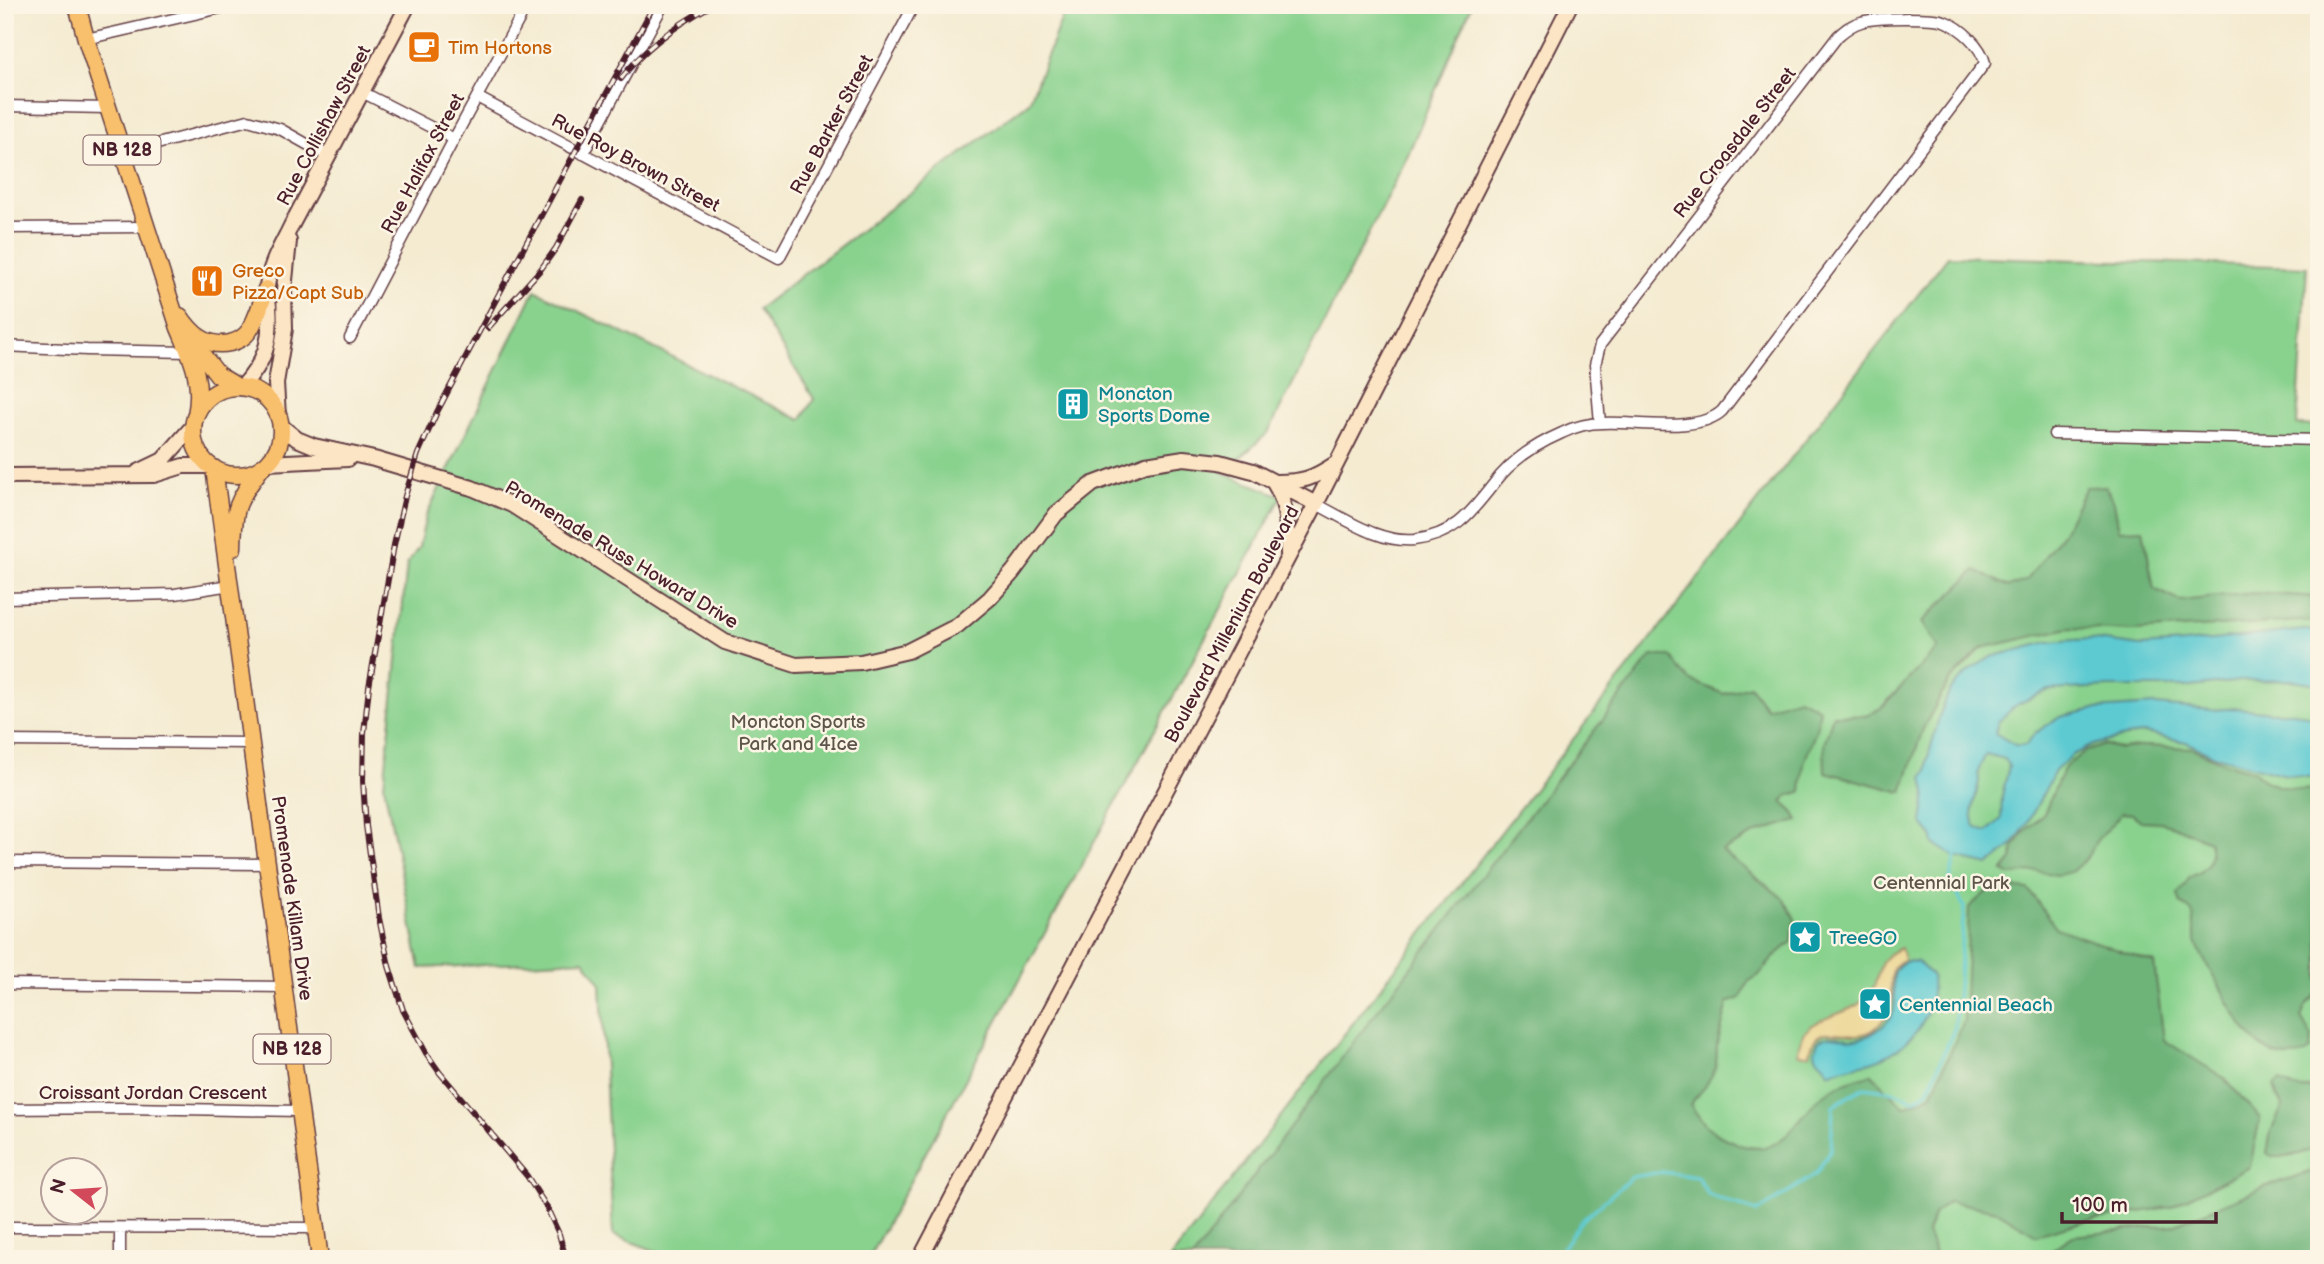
<svg xmlns="http://www.w3.org/2000/svg" width="2324" height="1264" viewBox="0 0 2324 1264" font-family="'Balsamiq Sans',sans-serif">
<style>
.green{fill:#89d28e;stroke:#6a785c;stroke-width:2}
.forest{fill:#6eb479;stroke:#5c6a52;stroke-width:2}
.sand{fill:#eeda9e;stroke:#9c7c64;stroke-width:2}
.water{fill:#5dcad2;stroke:#54747e;stroke-width:2;fill-rule:evenodd}
.lines{fill:none;stroke-linecap:round;stroke-linejoin:round}
.stream{stroke:#5dcad2;stroke-width:3.5}
.street-casing{stroke:#643e44;stroke-width:13}
.secondary-casing{stroke:#643e44;stroke-width:18}
.primary-casing{stroke:#643e44;stroke-width:19}
.street{stroke:#fff;stroke-width:10}
.secondary{stroke:#fce5c4;stroke-width:14}
.primary{stroke:#f8bf6c;stroke-width:16}
.rail-casing{stroke:#4a1f2b;stroke-width:6}
.rail{stroke:#fcf5e5;stroke-width:3.5;stroke-dasharray:10;stroke-linecap:butt}
.labels{text-anchor:middle;stroke-width:5;stroke-linejoin:round;paint-order:stroke}
.shield{fill:#fcf5e5;stroke:#7f5f63;stroke-width:2}
.shield-label{font-size:18px;font-weight:bold;fill:#4a1f2b}
.food-label{font-size:19px;fill:#c56008;stroke:#fcf5e5;text-anchor:start}
.street-label{font-size:19px;fill:#4a1f2b;stroke:#fcf5e5}
.culture-label{font-size:19px;fill:#0d838f;stroke:#fcf5e5;text-anchor:start}
.park-label{font-size:19px;fill:#5d5549;stroke:#fcf5e5}
</style>
<rect width="100%" height="100%" fill="#fcf5e5"/>
<filter id="ink" filterUnits="userSpaceOnUse"><feTurbulence type="fractalNoise" baseFrequency=".0143" numOctaves="2"/><feDisplacementMap in="SourceGraphic" scale="14" xChannelSelector="R" yChannelSelector="G"/><feConvolveMatrix kernelMatrix="1 2 1 2 8 2 1 2 1" color-interpolation-filters="sRGB"/></filter>
<filter id="wash" filterUnits="userSpaceOnUse"><feTurbulence type="fractalNoise" baseFrequency=".00686" numOctaves="4" result="noise"/><feDisplacementMap in="SourceGraphic" scale="28" xChannelSelector="R" yChannelSelector="G"/><feGaussianBlur stdDeviation="1.57" result="paint"/><feColorMatrix in="noise" values="0 0 0 0 0 0 0 0 0 0 0 0 0 0 0 0 0 1.4 0 .05"/><feComposite in="paint" operator="in"/></filter>
<g filter="url(#wash)">
<rect width="100%" height="100%" fill="#f4ebd1"/>
<path class="green" d="M1067 5H1472L1406 159 1268 433 1223 473 1282 496 868 1259H677L613 1235 601 984 584 960 420 968 384 785 407 564 419 547 426 516 535 290 801 420 814 399 758 309 1029 102Z
M1948 256 2307 267 2297 425 2319 426V1259H1170Z"/>
<path class="forest" d="M2106 486 2114 502 2119 530 2143 529 2154 589 2180 601 2253 593 2319 597V620L2132 631 2069 628 1982 648 1948 683 1937 703 1923 729 1902 792 1825 772 1824 744 1833 715 1866 716 1881 708 1938 648 1922 622 1976 570 2009 587 2027 580 2063 532 2086 487Z
M1652 656H1670L1689 680 1724 694 1750 686 1766 708 1799 698 1820 709 1817 727 1804 763 1801 792 1787 796 1782 802 1793 812 1798 820 1759 832 1722 851 1784 899 1795 919 1792 942 1775 956 1759 975 1748 982 1741 998 1728 1003 1717 1046 1716 1068 1705 1087 1690 1104C1705 1127 1712 1134 1738 1144 1787 1162 1795 1113 1827 1092 1840 1083 1856 1079 1872 1074L1904 1107 1931 1095 1964 1021 1969 907 1993 886 2028 889 2056 928 2154 963 2164 1040 2224 1078 2260 1118 2250 1167 2170 1207 2085 1221 2036 1235 1997 1211 1949 1201 1935 1213 1927 1232 1937 1259H1192L1368 1023Z
M2105 745 2121 749 2145 746 2192 748 2225 763 2254 771 2263 780 2278 786 2301 790 2319 789V996L2316 995 2306 1005 2301 1018 2312 1037 2311 1050C2266 1078 2237 1018 2220 987 2206 962 2192 947 2194 916L2190 910 2181 904 2178 895 2190 877 2199 873 2208 864 2211 853 2209 841 2174 826 2160 822 2141 821 2132 814 2122 813 2097 840 2086 859 2071 872 2056 875 2037 871 2011 875 2003 871 2012 860 2014 847 2024 832 2044 814 2061 774 2066 766 2084 752Z
M2280 1081C2295 1091 2303 1091 2319 1084V1148C2304 1151 2280 1164 2267 1153L2271 1131 2283 1106 2277 1097 2274 1086Z
M2319 1169V1259H2038L2073 1236 2173 1225 2267 1186Z"/>
<path class="sand" d="M1901 948 1904 959 1894 967C1886 989 1900 1001 1880 1024 1856 1053 1817 1010 1810 1054H1798C1800 1013 1841 1021 1865 999 1884 982 1871 958 1901 948Z"/>
<path class="water" d="M2304 630 2319 631V684L2292 680 2240 681 2191 687H2108L2048 690 2016 705 1998 722 1995 733 2015 745H2026L2035 733 2060 717 2095 709 2155 705 2212 710 2238 708 2271 712H2295L2319 719V775L2307 777 2282 774 2215 756 2186 742 2144 733 2121 738 2093 745 2072 755 2055 771 2027 824 2011 847 1989 865 1955 857 1934 844 1932 835 1922 823 1926 793 1923 777 1927 770V761L1940 714 1950 690 1970 670 1991 657 2048 642 2089 639 2141 646 2184 643ZM1986 754 2005 759 2009 766 2002 796 2001 819 1987 832 1975 827 1972 813 1979 781 1978 771Z
M1907 961 1918 962 1932 976C1936 1017 1909 1050 1871 1062 1857 1066 1842 1067 1829 1073 1823 1058 1809 1061 1818 1041 1828 1034 1834 1036 1844 1038 1862 1043 1883 1030 1892 1015 1901 997 1882 969 1907 961Z"/>
<g class="lines">
<path class="stream" d="M1555 1259 1580 1222 1632 1177 1662 1172 1697 1177 1709 1195 1757 1212 1816 1174 1831 1149 1833 1106 1864 1087 1893 1091 1913 1100 1928 1091 1955 1027 1964 907 1950 880 1955 857"/>
</g>
</g>
<g filter="url(#ink)">
<g class="lines">
<defs>
<path id="street" d="M86 39 234 5
M362 92 454 139
M477 97 779 258 914 5
M5 106 108 108
M123 153 248 120 280 129 328 156
M583 154 663 5
M5 177 7 228 5 309
M5 228 147 227
M350 338 454 139 527 5
M5 346 87 350 189 352
M2054 434 2319 440
M1316 504C1346 519 1379 543 1414 540 1461 534 1474 507 1501 475 1518 456 1539 443 1562 433 1574 427 1589 423 1603 423 1636 421 1697 434 1722 411L1985 63C1981 46 1962 28 1944 21 1932 17 1875 17 1861 22 1852 24 1845 30 1838 36L1600 345 1595 365 1600 423
M5 598 175 594 230 585
M5 741 250 743
M5 862 267 864
M5 984 284 987
M5 1109 125 1108 300 1111
M5 1227 316 1228
M120 1228V1259"/>
<path id="secondary" d="M242 387C264 363 272 342 269 308 269 301 266 294 267 287 269 265 282 245 291 226L408 5
M278 416 276 383 285 329 284 290 289 241
M281 426 297 439 314 446 374 459 472 488 512 505 725 642 796 665 861 662 908 651 957 626 990 598 1013 572 1056 514 1093 484 1146 464 1184 458 1220 462 1253 471 1316 504
M267 463 348 459
M138 472 163 460 194 425
M5 476 154 475 183 466H210
M1276 482C1303 482 1312 479 1335 464
M1274 483C1288 505 1287 528 1288 554
M920 1259 1316 504 1570 5"/>
<path id="primary" d="M77 5 86 39 179 328C192 359 203 381 196 415
M180 316C192 334 207 348 230 343 238 341 244 338 249 331 257 319 261 303 266 289
M191 340 218 375 238 387
M193 431a44 44 0 1 1 88 0a44 44 0 1 1-88 0Z
M214 468 320 1259
M233 548C234 504 237 502 262 467"/>
</defs>
<use href="#street" class="street-casing"/>
<use href="#secondary" class="secondary-casing"/>
<use href="#primary" class="primary-casing"/>
<use href="#street" class="street"/>
<use href="#secondary" class="secondary"/>
<use href="#primary" class="primary"/>
<defs>
<path id="rail" d="M621 79C644 47 678 24 712 5
M488 328 541 269 556 248 582 200
M566 1259 559 1234 546 1206 527 1176 440 1073 426 1053 403 1010 389 966 379 918 366 826 363 781 364 733 369 687 394 545 405 496 418 454 437 412 492 307 654 5"/>
</defs>
<use href="#rail" class="rail-casing"/>
<use href="#rail" class="rail"/>
</g>
</g>
<defs>
<symbol id="cafe-square" viewBox="-11 -11 22 22"><rect x="-9" y="-9" width="18" height="18" rx="4" fill="#e8710a" stroke="#fcf5e5"/><path d="M-5.5-4.5H6V0H3Q3 3.5 0 3.5H-2.5Q-5.5 3.5-5.5 0ZM3-3.2v2h1.7v-2ZM-6 4.5H4V6H-6Z" fill="#fff"/></symbol>
<symbol id="restaurant-square" viewBox="-11 -11 22 22"><rect x="-9" y="-9" width="18" height="18" rx="4" fill="#e8710a" stroke="#fcf5e5"/><path d="M-5-6h1v4h1v-4h1v4h1v-4h1v5L-1.5 .5V6h-2V.5L-5-1ZM5-6V6H3V1.5H1.5Q1.5-4 5-6Z" fill="#fff"/></symbol>
<symbol id="building-square" viewBox="-11 -11 22 22"><rect x="-9" y="-9" width="18" height="18" rx="4" fill="#0f9aa8" stroke="#fcf5e5"/><path d="M-4-6H4V6H1V3H-1V6H-4ZM-2.5-4.3h1.7v1.8h-1.7ZM.8-4.3h1.7v1.8H.8ZM-2.5-1h1.7V.8h-1.7ZM.8-1h1.7V.8H.8Z" fill="#fff"/></symbol>
<symbol id="sight-square" viewBox="-11 -11 22 22"><rect x="-9" y="-9" width="18" height="18" rx="4" fill="#0f9aa8" stroke="#fcf5e5"/><path d="M0-6L1.8-2.2L6-1.7L2.9 1.2L3.7 5.4L0 3.3L-3.7 5.4L-2.9 1.2L-6-1.7L-1.8-2.2Z" fill="#fff"/></symbol>
</defs>
<g fill-rule="evenodd">
<use href="#cafe-square" x="405" y="28" width="38" height="38"/>
<use href="#restaurant-square" x="188" y="262" width="38" height="38"/>
<use href="#building-square" x="1054" y="385" width="38" height="38"/>
<use href="#sight-square" x="1786" y="918" width="38" height="38"/>
<use href="#sight-square" x="1856" y="985" width="38" height="38"/>
</g>
<g class="labels">
<g class="shield">
<rect x="83.5" y="135.5" width="77" height="29" rx="5"/>
<rect x="253.5" y="1034.5" width="77" height="29" rx="5"/>
</g>
<g class="shield-label">
<text x="122" y="156">NB 128</text>
<text x="292" y="1055">NB 128</text>
</g>
<g class="food-label">
<text x="448" y="54">Tim Hortons</text>
<text x="232" y="277">Greco<tspan x="232" dy="22">Pizza/Capt Sub</tspan></text>
</g>
<g class="street-label">
<text transform="translate(831 124) rotate(-62)" y="7">Rue Barker Street</text>
<text transform="translate(323 125) rotate(-62)" y="7">Rue Collishaw Street</text>
<text transform="translate(1734 142) rotate(-52)" y="7">Rue Croasdale Street</text>
<text transform="translate(636 162) rotate(28)" y="7">Rue Roy Brown Street</text>
<text transform="translate(422 163) rotate(-62)" y="7">Rue Halifax Street</text>
<text transform="translate(622 554) rotate(31)" y="7">Promenade Russ Howard Drive</text>
<text transform="translate(1231 624) rotate(-62)" y="7">Boulevard Millenium Boulevard</text>
<text transform="translate(293 898) rotate(82)" y="7">Promenade Killam Drive</text>
<text x="153" y="1099">Croissant Jordan Crescent</text>
</g>
<g class="culture-label">
<text x="1098" y="400">Moncton<tspan x="1098" dy="22">Sports Dome</tspan></text>
<text x="1829" y="944">TreeGO</text>
<text x="1899" y="1011">Centennial Beach</text>
</g>
<g class="park-label">
<text x="798" y="728">Moncton Sports<tspan x="798" dy="22">Park and 4Ice</tspan></text>
<text x="1941" y="889">Centennial Park</text>
</g>
</g>
<rect width="2324" height="1264" fill="none" stroke="#fcf5e5" stroke-width="28"/>
<g transform="translate(74 1191) rotate(287)"><circle r="33" fill="#fcf5e5" stroke="#b59f9b" stroke-width="2"/>
<path d="M0-5L12 26L0 18L-12 26Z" fill="#d1495b"/>
<text y="-10" font-size="19" font-weight="bold" text-anchor="middle" fill="#4a1f2b">N</text>
</g>
<path d="M2062 1212v10h154v-10" fill="none" stroke="#4a1f2b" stroke-width="3.5"/>
<text x="2072" y="1212" font-size="21" fill="#4a1f2b" stroke="#fcf5e5" stroke-width="5" paint-order="stroke">100 m</text>
</svg>
